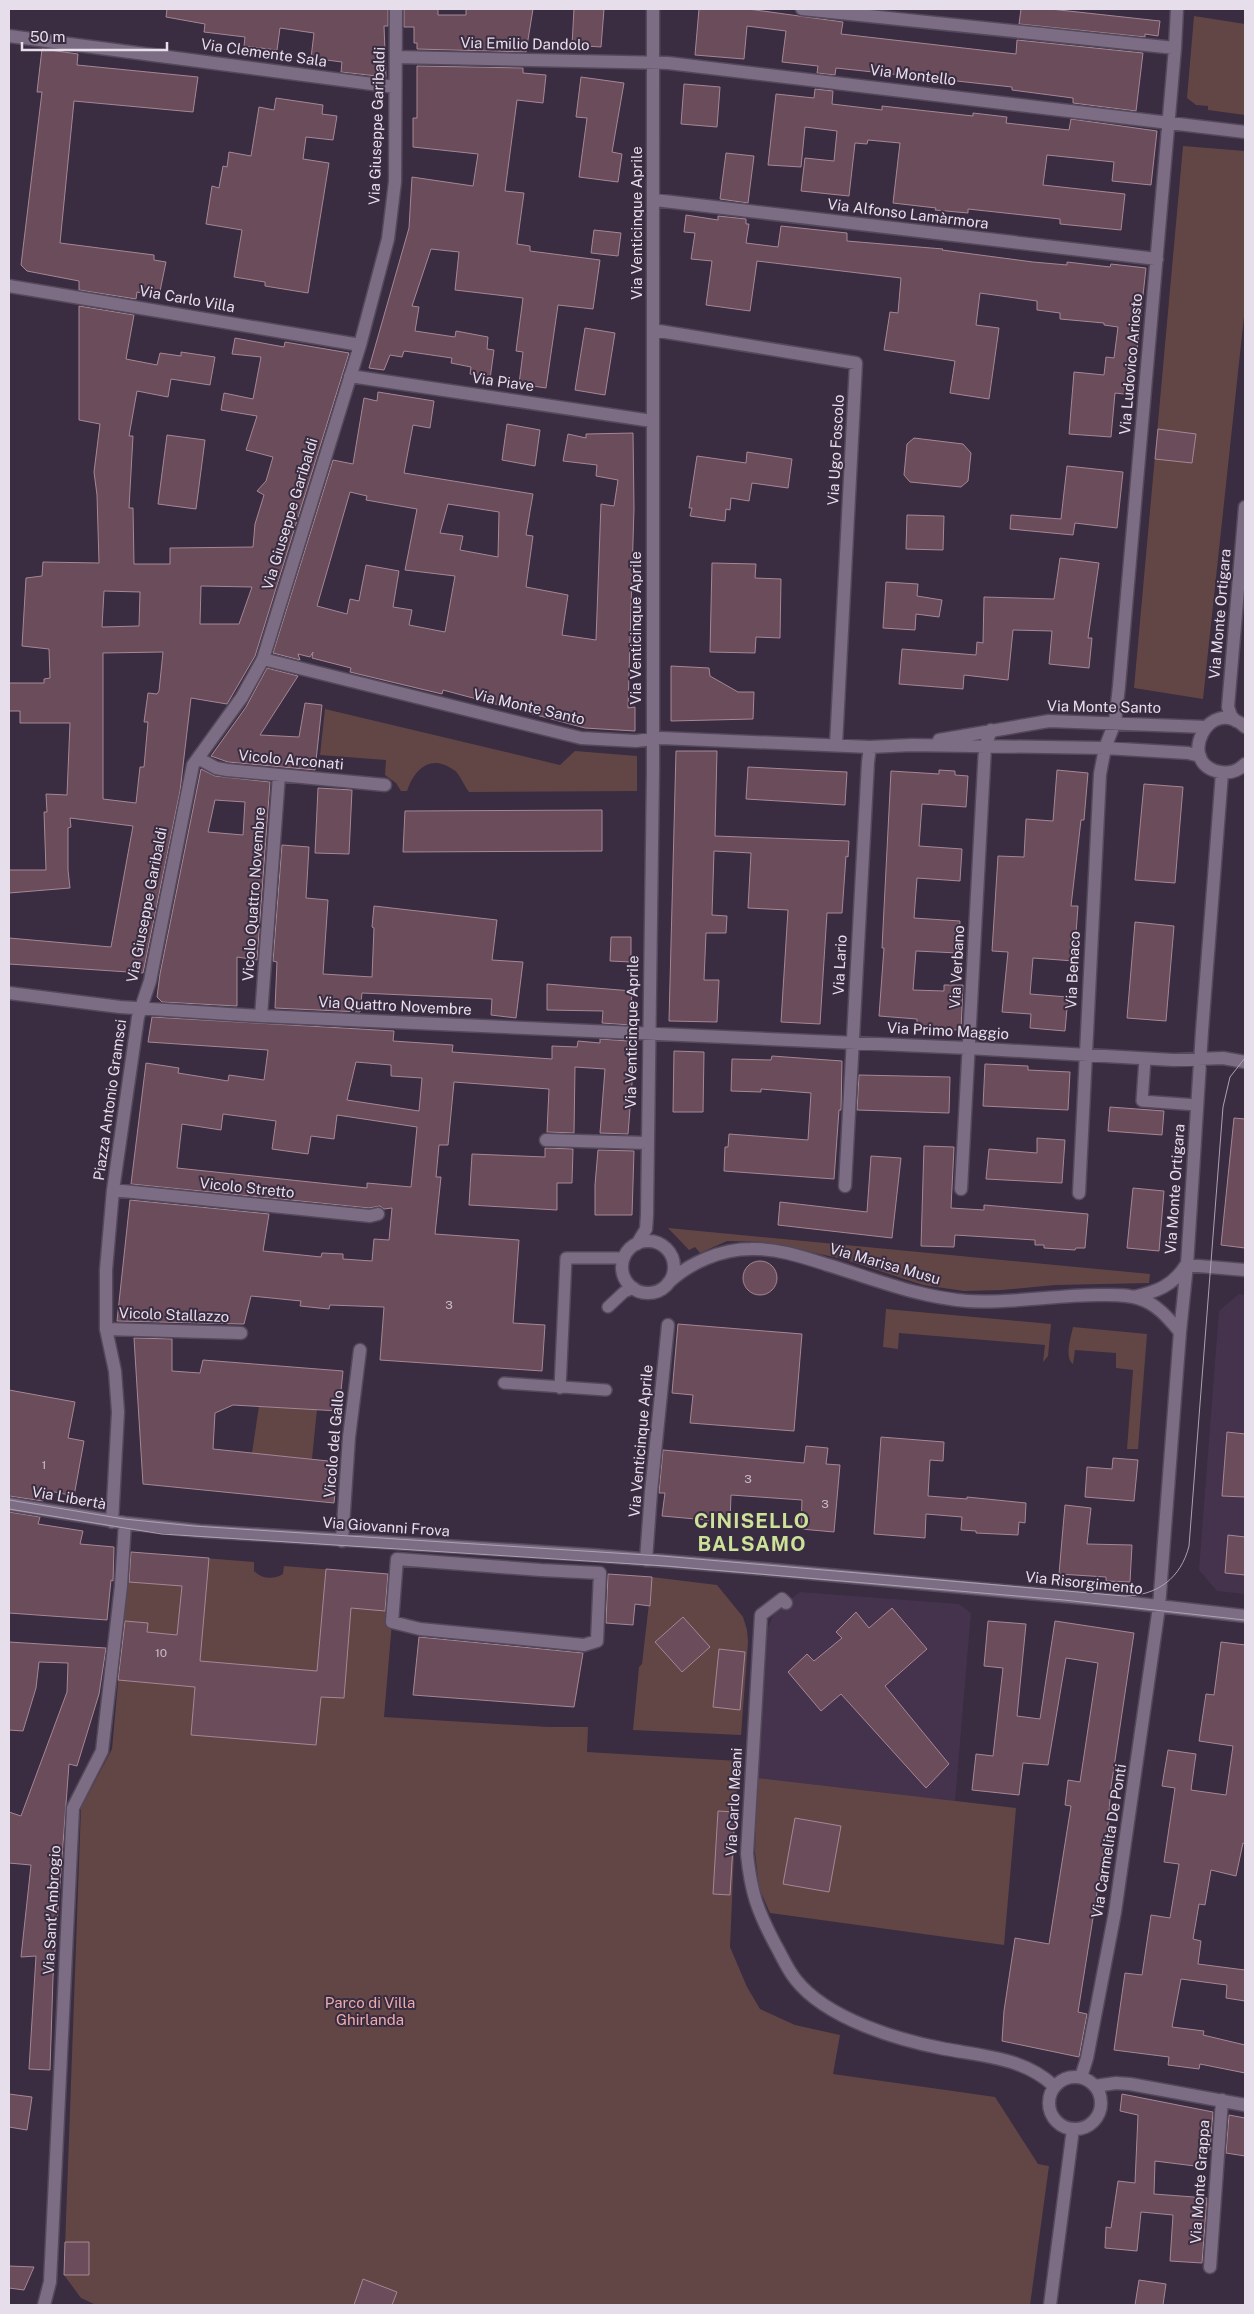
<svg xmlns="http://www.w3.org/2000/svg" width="1254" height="2314" viewBox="0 0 1254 2314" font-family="'Public Sans',sans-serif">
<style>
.built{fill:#45334d}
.green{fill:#624645}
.building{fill:#6b4c5b;stroke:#a58795;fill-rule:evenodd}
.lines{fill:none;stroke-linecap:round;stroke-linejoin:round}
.lane-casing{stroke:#54495b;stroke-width:14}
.street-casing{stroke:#54495b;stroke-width:15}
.lane{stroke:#7c6c84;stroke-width:11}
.street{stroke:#7c6c84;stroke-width:12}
.tram{stroke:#aca1b2;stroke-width:1}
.labels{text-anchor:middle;stroke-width:4;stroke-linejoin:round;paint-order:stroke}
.number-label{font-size:12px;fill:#c8bac8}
.street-label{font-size:15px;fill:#e7deec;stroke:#3a2c41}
.park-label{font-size:15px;fill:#edaca9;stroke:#3a2c41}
.district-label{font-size:20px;font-weight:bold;letter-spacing:1px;fill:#cce298;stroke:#3a2c41}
</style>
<rect width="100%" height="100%" fill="#3a2c41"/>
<path class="built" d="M1239 1294 1245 1295V1594L1217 1591 1199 1570 1219 1311Z
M800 1592 959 1604 971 1613 955 1801 757 1778 766 1631 776 1610Z"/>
<path class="green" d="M1194 16 1245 24V115L1208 110V106L1196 105 1187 98Z
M1183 146 1245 151V307L1203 699 1134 688Z
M325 709 560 765 575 751 637 756V791L469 792C464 786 460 774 454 770 431 753 414 769 407 791H401L396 783 385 775 386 760 320 755Z
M668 1228 1150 1274 1149 1283 1055 1285 1002 1290 964 1291 923 1285 843 1259 764 1242 727 1241 700 1253 695 1247 689 1250Z
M886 1309 1051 1324 1048 1356 1043 1362 1045 1345 899 1333 898 1349 883 1347Z
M1073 1327 1147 1334 1138 1449H1127L1133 1370 1116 1368V1353L1075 1350 1073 1364C1064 1357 1071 1337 1073 1327Z
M259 1406 317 1409 312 1459 252 1453Z
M130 1552 254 1562V1571C262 1579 273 1580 283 1574L284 1566 396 1575 384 1717 548 1727H588L587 1752 738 1761 730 1947 747 1987 760 2009 795 2025 840 2035 833 2074 995 2097 1038 2164 1049 2166 1030 2305H96L81 2298 64 2275 81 1808 112 1749Z
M652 1577 717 1585 743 1617 747 1630 748 1642 741 1735 633 1730 639 1667 642 1664Z
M757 1778 1016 1808 1004 1945 770 1913 759 1888 755 1852Z"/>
<path class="building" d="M167 9H388V26H384L386 77 341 72 342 62 311 58 314 33 280 28 277 50 244 46 245 37 204 32 205 24 166 17Z
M404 9H438V15H466V9H533L526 52 417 49V43H414V27H404Z
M574 9H604L601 47 572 45Z
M699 9H748L843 22 841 34 1016 54 1017 40 1143 53 1136 111 1073 103V98L1012 90V87L836 68 835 75 817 73 818 66 782 62 786 31 747 26 744 59 695 55Z
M1021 9H1050L1160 21 1158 36 1145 34V37L1019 24Z
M42 49 78 54 77 65 198 77 193 112 74 101 60 243 154 255V260L166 262 159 296 137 292 136 299 79 290V281L27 271 21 265 42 92H37Z
M417 66 523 68V73L546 75 543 103 517 100 505 191 524 193 517 244 530 246V251L600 260 593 309 558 305 546 388 519 384 523 352 516 351 523 298 455 290 459 252 431 249 412 306 419 307 415 331 455 337 456 331 488 337 487 349 494 350 490 379 470 374 471 367 451 363 452 358 404 351 402 357 390 355 384 370 369 368 409 228 412 177 473 186 478 154 413 147V118H417Z
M581 77 624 83 612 152 622 154 618 182 579 177 587 118 576 117Z
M684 84 720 87 717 127 681 124Z
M815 89 833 91 832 104 882 110V106L973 116V113L1007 117 1006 123 1069 130 1071 119 1157 131 1151 185 1112 181 1114 162 1047 155 1043 185 1125 194 1121 230 1060 224V219L968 209V213L935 210 936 208 893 203 900 143 868 140 867 144 855 143 849 196 801 191 805 158 834 161 837 131 805 127 801 167 768 165 776 94 814 98Z
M276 98 323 105 322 114 337 116 333 140 306 137 303 159 329 163 308 293 265 286V282L234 277 242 230 206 224 212 186 219 188 223 166 227 167 229 152 251 156 259 107 274 110Z
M726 153 754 156 748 203 720 199Z
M686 215 718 220V216L746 219V224H749L746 243 778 247 781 226 847 233V241L943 249 942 250 1033 262 1067 265V262L1110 267 1111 264 1146 268 1132 395 1115 393 1111 437 1069 434 1074 372 1104 375 1106 357 1114 358 1118 327 1104 325V323L1060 319V313L1037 310V301L980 293 976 325 999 328 989 399 950 393 955 361 884 350 890 312 898 313 901 278 757 261 750 311 706 305 712 261 691 259 695 233 684 232Z
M594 230 621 233 618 256 591 253Z
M79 306 134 315 126 359 157 365 160 353 181 356V352L215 357 210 385 171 379 168 397 137 391 129 436H133L129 508H133L134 564H170V548L253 547 255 524 264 495 257 491 266 481 273 457 246 450 257 416 221 410 224 393 253 399 261 357 232 354 235 338 284 347 285 342 349 353 255 656 227 704 191 698 180 791 143 973 9 964V938L111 947 133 826 70 818 71 827 68 828V870L70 888 9 893V870H46L44 812H47L46 794 67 795 70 723H20V711H9V683H44V679L50 678 49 649 22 646 26 578 42 576 43 562 99 563 97 495 94 472 100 424 79 420ZM201 586 252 587 239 624H200ZM104 591 140 592 139 626 102 627ZM163 652 159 691 157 694 148 693 144 722H148L144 767H140L136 803 103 799V653Z
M585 328 615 333 605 395 575 390Z
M378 392 434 401 430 428 413 425 404 473 533 494 526 535 533 536 526 587 568 595 562 635 596 640 601 504 614 506 618 480 596 476 597 465 563 461 568 434 586 438V434L633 433 634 508 628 708 635 707V731L585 728 443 690 442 694 350 672 351 668 312 658 313 652 310 657 298 654 300 660 273 653 333 460 353 464 364 398 377 401ZM350 492 367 496 366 500 417 509 405 570 455 576 445 632 409 625 412 610 393 607 399 571 366 565 359 601 350 599 347 614 317 606ZM448 504 499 512 498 557 460 550 463 536 440 533Z
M507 424 540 430 535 466 502 460Z
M1158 429 1196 434 1192 463 1155 459Z
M167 435 205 440 196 509 158 504Z
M914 438 963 444 971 453 968 481 961 487 910 482 904 475 907 444Z
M747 452 792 459 788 488 752 483 749 501 731 498 730 510 726 509 725 521 690 516 692 508H689L697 456 746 463Z
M1067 466 1123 472 1117 528 1075 523 1073 535 1010 529 1011 515 1061 519Z
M907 515 944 516 943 550 906 549Z
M1060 558 1099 563 1088 638H1092L1089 668 1049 664 1052 631 1013 630 1008 680 964 675 963 689 899 684 902 649 976 655 977 642 983 643 984 597 1054 599Z
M712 563 756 564 755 578 781 579 780 638 756 637 755 653 710 652Z
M886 582 918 584 917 596 942 600 939 617 916 614 915 630 883 628Z
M671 666 709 668 710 676 738 692H754L753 719 671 721Z
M267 668 298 676 260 735 299 737 305 703 322 705 315 770 228 762 211 756 246 707Z
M676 751H717L715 836 849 841 848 857 846 856 842 913H827L820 1024 781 1022 788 910 748 908 751 853 714 851 712 915 727 916 726 933H706L704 980H719L717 1022 669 1021Z
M748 767 847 772 845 805 746 799Z
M201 769 215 776 270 782 257 960 237 957V1006L162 1002 157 997 160 974ZM215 800 245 802 243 835 208 832Z
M939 770 955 771V775L968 776 966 807 922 804 919 846 962 849 960 881 917 878 914 918 960 921 958 953 916 951 913 990 944 991V985H963L961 1030 917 1029V1019L879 1016 884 948H882L891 771 939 774Z
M1057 770 1088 773 1084 820H1081L1071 906H1078L1074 961 1033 958 1030 994 1068 997 1065 1031 1030 1028 1031 1014 1002 1012 1008 952 992 951 998 856 1024 857 1026 819 1053 821Z
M1144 784 1183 787 1175 883 1135 880Z
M318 788 352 790 349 854 315 853Z
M602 810V851L403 852 405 811Z
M282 845 309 847 306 898 328 900 323 974 372 977 374 928 372 927 374 906 497 920 492 960 523 962 516 1018 491 1015 492 999 362 993 360 1012 275 1008 277 962 273 961Z
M1135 922 1174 926 1166 1021 1127 1018Z
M611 937H631V962L610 961Z
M547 984 632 991 630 1025 602 1023 603 1011 547 1010Z
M152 1017 394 1031 393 1041 453 1045 452 1052 552 1059V1046L577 1047 578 1041 600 1043V1039L628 1041V1045H635L628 1134 600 1133 605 1069 575 1067 574 1133 547 1132 549 1089 454 1082 448 1145H439L436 1177H441L435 1234 519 1240 513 1323 545 1325 542 1371 380 1360 384 1307 330 1305 329 1309 300 1306 301 1301 251 1296 244 1324 117 1321 130 1200 269 1214 263 1251 321 1257 322 1253 343 1254V1259L372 1261 374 1239 389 1240 392 1208 384 1209 380 1206 369 1208 131 1184 146 1063 179 1068 178 1073 228 1081 229 1075 264 1080 268 1050 148 1042ZM356 1062 391 1065V1076L422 1078 419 1111 347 1100ZM223 1114 276 1121 272 1149 308 1154 311 1136 334 1139 337 1115 417 1127 411 1187 367 1183V1188L177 1168 182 1124 221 1130Z
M674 1051 704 1052 703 1112H673Z
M772 1056 842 1061 841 1110H839L834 1179 724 1171 725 1147H728L729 1134 808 1140 811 1093 761 1089V1092L731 1091 732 1059 771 1060Z
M985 1064 1028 1066V1070L1070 1072 1068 1110 983 1106Z
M859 1075 950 1077 949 1113 857 1110Z
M1110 1107 1164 1111 1162 1135 1108 1131Z
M1234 1118 1245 1119V1248L1221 1245Z
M1037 1138 1065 1140 1062 1183 986 1179 989 1149 1037 1153Z
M924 1146 954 1147 951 1208 984 1210V1205L1088 1214 1085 1248H1076L1075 1250 1044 1248V1245H1035V1240L955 1235 954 1247 921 1246Z
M545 1148 573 1149 572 1183H557V1210L469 1205 472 1154 545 1157Z
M598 1150 634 1151 632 1215H595V1185Z
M871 1156 901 1158 892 1238 778 1225 780 1202 867 1212Z
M1133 1188 1164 1191 1159 1251 1127 1248Z
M743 1278a17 17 0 1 1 34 0a17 17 0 1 1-34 0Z
M678 1324 802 1334 794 1431 690 1423 693 1395 672 1393Z
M134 1338 172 1339V1371L200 1373 203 1360 343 1371 339 1411 233 1405 215 1413 213 1449 338 1462 334 1503 143 1484Z
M9 1390 75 1402 68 1438 84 1441 74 1496 45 1490 43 1501 9 1496Z
M1227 1432 1245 1434V1497L1222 1496Z
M881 1437 944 1442 943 1461 930 1460 928 1496 967 1499V1497L1026 1503 1025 1523 1019 1522 1018 1535 976 1533V1531L961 1530 962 1517 926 1514 925 1538 874 1534Z
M806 1446 828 1448 826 1464 840 1465 834 1532 801 1529 802 1500 731 1495 730 1522 662 1516 665 1493H659L663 1450 804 1463Z
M1113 1458 1138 1460 1134 1501 1085 1497 1087 1467 1112 1469Z
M1065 1505 1091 1508 1087 1544 1132 1545 1130 1582 1106 1581V1577L1059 1574Z
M9 1512 40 1517 38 1524 83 1531 80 1544 114 1547 113 1581 111 1580 107 1620 9 1613Z
M1228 1535 1245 1537V1575L1225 1573Z
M131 1552 209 1558 200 1661 317 1671 326 1569 388 1574 385 1611 351 1608 344 1698 321 1697 316 1745 191 1735 195 1687 118 1680 125 1621 148 1623 147 1632 177 1635 182 1586 129 1582Z
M608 1574 652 1577 650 1606 635 1604 633 1625 606 1623Z
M892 1608 927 1649 885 1686 949 1764 926 1788 841 1694 821 1711 788 1672 807 1654 814 1661 842 1638 836 1632 856 1612 869 1628Z
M683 1617 710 1647 682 1672 655 1642Z
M988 1621 1026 1624 1017 1716 1040 1719 1055 1621 1134 1633 1111 1787 1108 1824 1078 2012 1087 2014 1079 2057 1002 2041 1004 2011 1015 1938 1049 1944 1071 1806 1065 1805 1068 1780 1080 1782 1098 1663 1066 1658 1048 1765 1023 1763 1019 1795 972 1790 976 1754 993 1756 1003 1668 984 1666Z
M419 1637 583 1653 574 1707 413 1695Z
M9 1642 106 1648 99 1694 77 1766 69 1764 53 1977 50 2070 29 2069 36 1956 21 1957 31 1865 9 1863V1812L21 1816 67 1692 68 1663 39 1662 36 1688 23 1731 9 1730Z
M1221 1642 1245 1645V1844L1243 1843 1236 1876 1211 1870 1205 1905 1199 1904 1193 1939 1201 1941 1198 1964 1245 1970V2001L1226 1998 1227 1985 1181 1979 1172 2027 1204 2031 1203 2035 1245 2045V2073L1200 2064 1199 2069 1168 2065 1169 2057 1114 2050 1125 1973 1142 1975 1151 1915 1170 1918 1179 1864 1164 1862 1175 1788 1162 1786 1168 1750 1196 1754 1191 1790 1226 1795 1233 1746 1199 1741 1206 1694 1214 1695Z
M719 1649 745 1652 740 1710 713 1707Z
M718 1811 735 1812 730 1895 713 1894Z
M795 1818 841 1826 829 1892 783 1884Z
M9 2094 32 2097 27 2130 9 2127Z
M1122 2094 1213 2112 1210 2150 1205 2148 1203 2167 1155 2161 1154 2194 1207 2198 1202 2263 1170 2261 1173 2215 1141 2212 1137 2251 1105 2248 1106 2227 1111 2228 1118 2181 1135 2183 1138 2115 1120 2111Z
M1229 2115 1245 2118V2156L1226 2153Z
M65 2242H89V2275H64Z
M9 2266 34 2267 24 2290 9 2288Z
M363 2279 397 2292 392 2305H354Z
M1139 2280 1166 2284 1163 2305H1135Z"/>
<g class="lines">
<defs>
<path id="lane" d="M1145 1059 1142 1101 1197 1105
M608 1307 624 1292 634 1288
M504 1383 606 1390
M560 1388 566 1258H624"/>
<path id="street" d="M802 9 1175 48
M9 36 395 87
M396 57 668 63 1245 132
M655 200 1157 259
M9 286 360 345
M653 330 856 363 836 745
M350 376 652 421
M263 659 581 738 636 741 661 738 870 747 912 745 1105 748 1188 753 1200 756
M1236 721 1231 716 1228 707 1245 507
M1245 727C1209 693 1175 764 1220 772 1230 774 1238 771 1245 764
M939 740 1049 721 1206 727
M198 758 216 768 227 770 385 785
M9 993 120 1007 261 1016 968 1048 1173 1060 1223 1058 1245 1062
M261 1016 279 775
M546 1140 647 1143
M845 1186 868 762 870 747
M961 1189 985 747 991 730
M113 1190 370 1216 378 1214
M1079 1193 1100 774 1105 748 1115 722 1119 686 1175 48 1177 9
M622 1267a26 26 0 1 1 52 0a26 26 0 1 1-52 0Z
M637 1244 646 1229 647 1215 653 771V9
M1187 1265 1245 1270
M668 1283C689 1263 721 1249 751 1249 777 1248 803 1257 828 1265 874 1279 918 1297 967 1301 1010 1304 1055 1295 1099 1295 1112 1295 1127 1294 1140 1299 1157 1304 1169 1319 1180 1332
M1133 1297C1156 1292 1173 1286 1186 1265
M106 1329 241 1333
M9 1504 125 1523 200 1531 592 1555 764 1569 1115 1601 1245 1616
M112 1522 118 1412 115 1371 106 1329V1270L113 1190 138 1017 150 981 193 765 242 697 263 659 360 345 388 239 395 182 396 9
M342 1541 349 1437 360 1350
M397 1559 541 1570 600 1573 597 1641 584 1645 420 1629 392 1622Z
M646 1560 651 1492 668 1325
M786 1603 782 1599 761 1615 747 1854C751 1892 757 1910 775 1944 782 1956 787 1969 796 1980 827 2019 898 2040 945 2049 984 2056 1024 2058 1054 2086
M1081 2077 1087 2058 1115 1912 1159 1607 1180 1332 1187 1265 1202 1031 1222 773
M1049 2103a26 26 0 1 1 52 0a26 26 0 1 1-52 0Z
M1095 2086 1116 2083 1130 2084 1245 2105
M1210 2267 1222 2100
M44 2305 50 2282 73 1808 102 1751 121 1586 125 1523
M1050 2305 1073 2129"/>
</defs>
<use href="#lane" class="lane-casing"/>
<use href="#street" class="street-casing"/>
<use href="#lane" class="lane"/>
<use href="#street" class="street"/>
<path class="tram" d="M9 1500 124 1519 193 1526 662 1556 1124 1596C1157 1596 1181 1578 1189 1546L1223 1107 1230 1077 1245 1058
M9 1509 162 1534 666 1566 1064 1600 1245 1620"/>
</g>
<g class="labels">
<g class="number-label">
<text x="449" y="1309">3</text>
<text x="44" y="1469">1</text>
<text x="748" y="1483">3</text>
<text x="825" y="1508">3</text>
<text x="161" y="1657">10</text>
</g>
<g class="street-label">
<text transform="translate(525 44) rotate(1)" y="5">Via Emilio Dandolo</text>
<text transform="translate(264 53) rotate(8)" y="5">Via Clemente Sala</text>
<text transform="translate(913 75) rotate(7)" y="5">Via Montello</text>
<text transform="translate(377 126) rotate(-88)" y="5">Via Giuseppe Garibaldi</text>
<text transform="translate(908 214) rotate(7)" y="5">Via Alfonso Lamàrmora</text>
<text transform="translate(637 223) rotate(-90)" y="5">Via Venticinque Aprile</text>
<text transform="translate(187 299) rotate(10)" y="5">Via Carlo Villa</text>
<text transform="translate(1131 364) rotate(-85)" y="5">Via Ludovico Ariosto</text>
<text transform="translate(503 382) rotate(8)" y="5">Via Piave</text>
<text transform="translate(836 450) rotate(-87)" y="5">Via Ugo Foscolo</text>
<text transform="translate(290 514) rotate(-73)" y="5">Via Giuseppe Garibaldi</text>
<text transform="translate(1220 614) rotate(-85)" y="5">Via Monte Ortigara</text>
<text transform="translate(636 628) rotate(-90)" y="5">Via Venticinque Aprile</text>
<text transform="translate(529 707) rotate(13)" y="5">Via Monte Santo</text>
<text transform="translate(1104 707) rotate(1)" y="5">Via Monte Santo</text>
<text transform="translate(291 760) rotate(5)" y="5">Vicolo Arconati</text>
<text transform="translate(254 894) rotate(-86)" y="5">Vicolo Quattro Novembre</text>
<text transform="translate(147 905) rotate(-79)" y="5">Via Giuseppe Garibaldi</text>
<text transform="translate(840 965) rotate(-87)" y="5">Via Lario</text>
<text transform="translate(957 967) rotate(-87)" y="5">Via Verbano</text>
<text transform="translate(1073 970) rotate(-87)" y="5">Via Benaco</text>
<text transform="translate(395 1006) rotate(3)" y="5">Via Quattro Novembre</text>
<text transform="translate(948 1031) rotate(3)" y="5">Via Primo Maggio</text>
<text transform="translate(632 1032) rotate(-89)" y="5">Via Venticinque Aprile</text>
<text transform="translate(110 1100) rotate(-82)" y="5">Piazza Antonio Gramsci</text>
<text transform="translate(247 1188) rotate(6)" y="5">Vicolo Stretto</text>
<text transform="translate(1175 1189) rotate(-86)" y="5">Via Monte Ortigara</text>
<text transform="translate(885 1264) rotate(16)" y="5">Via Marisa Musu</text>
<text transform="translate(174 1315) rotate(2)" y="5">Vicolo Stallazzo</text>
<text transform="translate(641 1441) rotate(-85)" y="5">Via Venticinque Aprile</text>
<text transform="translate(334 1444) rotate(-85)" y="5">Vicolo del Gallo</text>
<text transform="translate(69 1498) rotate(10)" y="5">Via Libertà</text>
<text transform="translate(386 1527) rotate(4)" y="5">Via Giovanni Frova</text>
<text transform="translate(1084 1583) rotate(6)" y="5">Via Risorgimento</text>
<text transform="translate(734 1802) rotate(-87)" y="5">Via Carlo Meani</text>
<text transform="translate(1109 1841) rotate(-81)" y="5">Via Carmelita De Ponti</text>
<text transform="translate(52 1910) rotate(-87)" y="5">Via Sant'Ambrogio</text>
<text transform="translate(1200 2182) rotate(-86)" y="5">Via Monte Grappa</text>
</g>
<g class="park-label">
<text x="370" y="2008">Parco di Villa<tspan x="370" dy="17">Ghirlanda</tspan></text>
</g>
<g class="district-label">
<text x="752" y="1528">CINISELLO<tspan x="752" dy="23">BALSAMO</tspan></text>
</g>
</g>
<rect width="1254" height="2314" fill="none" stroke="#e7deec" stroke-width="20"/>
<path d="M22 42v8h145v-8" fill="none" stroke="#e7deec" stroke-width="2.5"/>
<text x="30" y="42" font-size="15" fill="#e7deec" stroke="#3a2c41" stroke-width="4" paint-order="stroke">50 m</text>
</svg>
